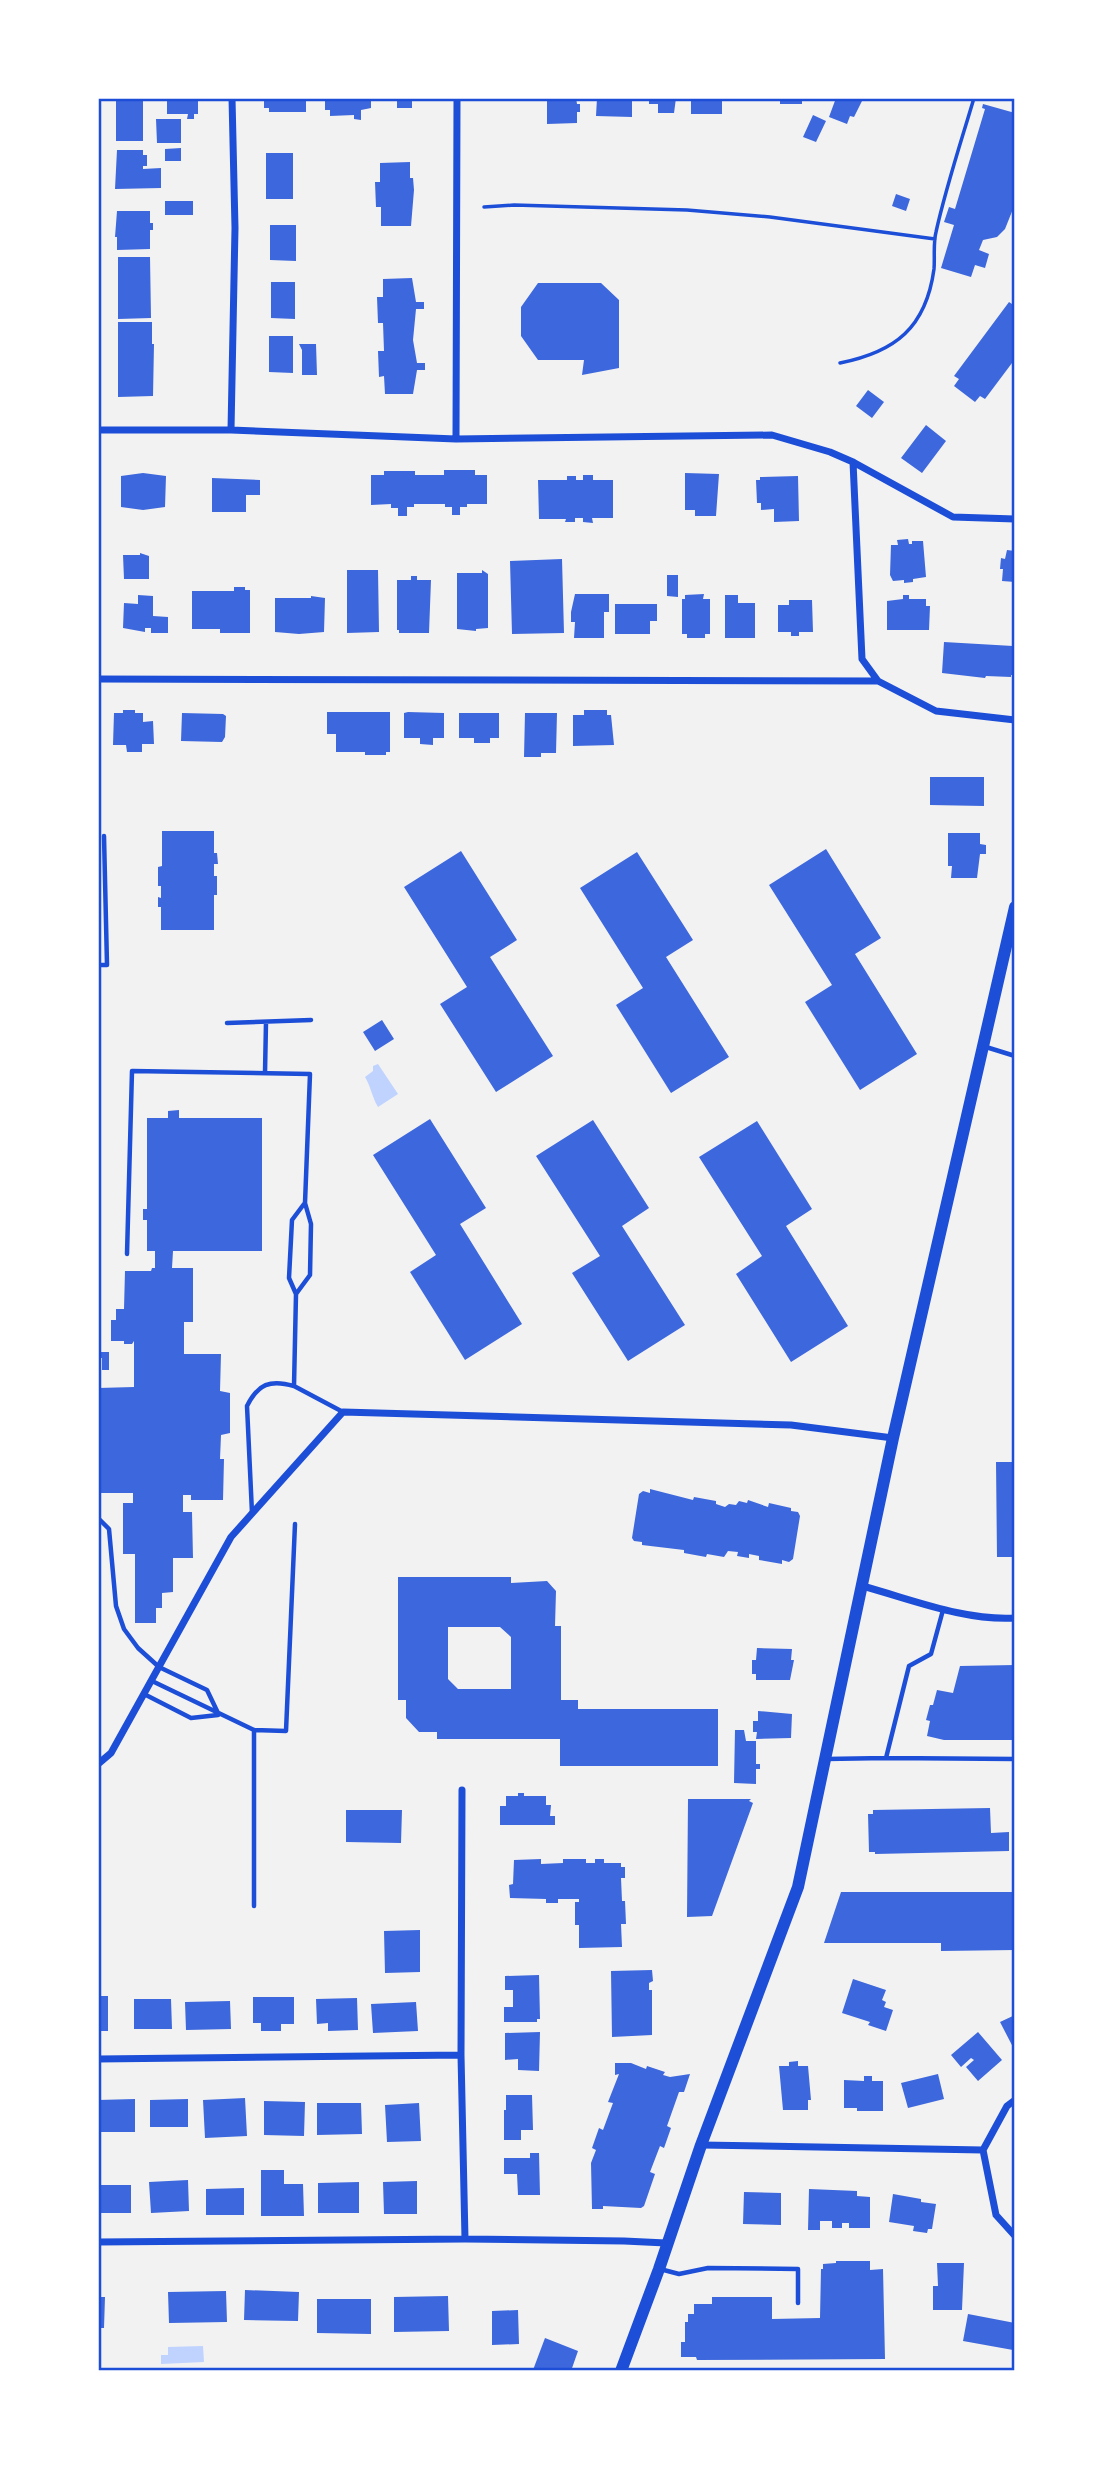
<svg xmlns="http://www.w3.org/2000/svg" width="1113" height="2469" viewBox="0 0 1113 2469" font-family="'PT Sans',sans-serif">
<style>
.water{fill:#bfd3fe}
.building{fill:#3d67dc;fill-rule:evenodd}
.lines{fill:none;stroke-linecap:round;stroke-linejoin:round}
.path{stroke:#1d4ed8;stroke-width:3.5}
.service{stroke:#1d4ed8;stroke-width:4.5}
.minor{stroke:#1d4ed8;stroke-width:7}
.secondary{stroke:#1d4ed8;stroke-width:12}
.neatline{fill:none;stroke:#1d4ed8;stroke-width:2.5}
</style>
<rect width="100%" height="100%" fill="#f2f2f2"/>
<path class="water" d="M378 1064 398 1094 378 1107C372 1097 371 1087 365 1077L373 1071V1066Z
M203 2346 204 2362 161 2364V2355H168V2347Z"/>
<path class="building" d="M116 98H143V141H116Z
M167 98H198V114H194V119H187L188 114H167Z
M264 98H306V112H269V108H264Z
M325 98H371V108L361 110V120L354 119V115L330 116V110H325Z
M397 98H412V108H397Z
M547 98H576L577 104H580V112H577V123L547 124Z
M597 98H632V117L596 116Z
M649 98H676L674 113H658V104H649Z
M691 98H722V114H691Z
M780 98H802V104H780Z
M836 98 863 99 854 117 850 116 847 124 829 117Z
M983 104 1015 113V204L1005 229 997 237 983 240 979 250 989 254 985 268 975 265 971 277 941 268 954 225 944 222 949 207 955 209 985 109 982 108Z
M813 115 826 121 816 142 803 137Z
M156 119H181V143H157Z
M181 148V161H165V149Z
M117 150H143V155H147V166H143V169L161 168V188L115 189Z
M266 153H293V199H266Z
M410 162V178H413L414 190 411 226H381V207H376L375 182H380V163Z
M896 194 910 199 906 211 892 206Z
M165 201H193V215H165Z
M117 211H150V223H153V230H150V249L117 250V237H115Z
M270 225H296V261L270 260Z
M118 257H150L151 318 118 319Z
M412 278 416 302H424V309H416L413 340 417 363H425V370H417L413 394H385L384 376 379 377 378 351H384L383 323H378L377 297H383V279Z
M271 282H295V319L271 318Z
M538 283H601L619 300V368L582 375 584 360H538L521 336V307Z
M1009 302 1015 306V359L985 399 980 396 975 402 954 386 959 379 954 376Z
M118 322H152V344H154L153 396 118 397Z
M269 336H293V373L269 372Z
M299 344H316L317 375H302V350Z
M868 390 884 402 872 418 856 406Z
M926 425 946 441 922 473 901 458Z
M444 470H475V475H487V504H467V507H460V515H452V507H445V504H414V507H407V516H398V508H391V504L371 505V475H384V471H415V475H444Z
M143 473 166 476 165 507 143 510 121 507V476Z
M685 473 719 474 716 516H695V510H685Z
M583 475H593V480H613V518H592L593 523 583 522V518H575V522H565L566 519H539L538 480H567V476H576V480H583Z
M798 476 799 521 774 522V509L761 510V503H757L756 480H760V477Z
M212 478 260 480V495H246V512H212Z
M908 539 909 544H912V541H923L926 577 913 579V582L904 583V580L893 581 890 575 891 545H898L897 540Z
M1007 550 1015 551V582L1002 581 1003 569H1000L1001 558 1005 559Z
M140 553 149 556V579H124L123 555H140Z
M562 559 564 633 512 634 510 561Z
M347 570H378L379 632 347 633Z
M482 570 488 574V628L476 629V631L457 629V573H482Z
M667 575H678V597L667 596Z
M411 576H417V580H431L429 633H399V630H397V580H411Z
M234 587H245V590H250V633H220V629H192V591H234Z
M575 594H609V612H604V638H574L575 622H571V612Z
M704 594 703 599H710V634H705V638H687V634H682V599H685V595Z
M138 595 153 596V616L168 617V633H151V628H145V632L123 628 124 603 138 604Z
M725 595H738V603H755V638H725Z
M903 595H909V599H926V606H930L929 630H887V601L903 599Z
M311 596 325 598 324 632 299 634 275 632V598H311Z
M789 600H812L813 632H799V636H791V632H778V605H789Z
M615 604H657V621H650V634H615Z
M944 642 1013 646 1012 653H1015V675H1011V677L986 676 985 678 942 673Z
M123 710H135V713H143V722L153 721 154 744H142V752H127L126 745H113L114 713H123Z
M584 710H607V715H611L614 745 573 746V715H584Z
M327 712H390V752H386V755H365V752H336V734H327Z
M408 712 444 713V738H433V745L420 744V738H404V713Z
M182 713 223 714 226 716 225 737 222 742 181 741Z
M459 713H499V738H490V743H474V738H459Z
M525 713H557L556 753H541V757H524Z
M930 777H984V806L930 805Z
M162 831H214V853H217L218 864H214V876H217V895H214V930H161V907H158V897L161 898V886H158V867L162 866Z
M948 833H980V844L986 845V854H980L977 878H951L952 866H948Z
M826 849 881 938 855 954 917 1054 860 1090 805 1002 832 985 769 885Z
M461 851 517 940 490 957 553 1056 496 1092 440 1004 467 987 404 887Z
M637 852 693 940 666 957 729 1057 671 1093 616 1005 643 988 580 888Z
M382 1020 394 1039 375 1051 363 1032Z
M179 1110V1118H262V1251H173L172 1268H193V1322H184V1354H221L220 1391 230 1393V1433L221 1435 220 1459H224L223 1500H191V1495H183V1512H192L193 1558H173V1592L162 1593V1608H156V1623H135V1554H123V1503H133V1493H98V1388L134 1387V1341L132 1344H124V1341H111V1320H116V1309H124L125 1271H151L152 1268H155V1251H147V1220H143V1209H147V1118H168V1111Z
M430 1119 486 1208 460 1224 522 1324 465 1360 410 1272 436 1255 373 1155Z
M593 1120 649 1208 622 1226 685 1325 628 1361 572 1273 600 1256 536 1156Z
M757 1121 812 1209 786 1226 848 1326 791 1362 736 1274 762 1256 699 1157Z
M98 1251H101V1276H98Z
M98 1352H109V1370H102V1358H98Z
M996 1462H1015V1557H997Z
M650 1489 693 1500 694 1497 716 1501V1504L725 1507 729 1504 736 1505 739 1501 747 1503 748 1500 768 1507 769 1503 791 1508V1511L798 1512 800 1516 793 1559 789 1562 782 1560V1564L759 1560V1556L749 1554V1558L737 1556 738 1552 728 1551 724 1557 707 1554 706 1557 684 1553V1550L642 1545V1542L634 1541 632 1538 639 1494 643 1491 650 1493Z
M398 1577H511V1583L547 1581 556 1591 555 1626H561V1700H578V1709H718V1766H560V1739H437V1732H419L406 1718V1700H398ZM448 1627H500L511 1637V1689H458L448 1679Z
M757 1648 792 1649 791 1660H794L790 1680H756V1674H752V1660H756Z
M1015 1665V1740H944L927 1736 930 1721 926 1720 930 1705H933L937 1690 953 1693 960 1666Z
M758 1711 792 1714 791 1738 756 1739 757 1732H753V1721H758Z
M735 1730H744L746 1741H756V1764H760V1769H756V1784L734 1783Z
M518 1793H524V1796H546V1805H551L550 1816H555V1825H500V1806H506V1796H518Z
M688 1799H751L749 1801 753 1803 712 1916 687 1917Z
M990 1808 991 1833 1009 1832V1851L875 1854V1852H869L868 1814H873V1810Z
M346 1810H402L401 1843 346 1842Z
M541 1859V1864L563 1863V1859H586V1863H595V1859H604V1863H621V1867H625V1878H621L622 1901H625L626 1924H621L622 1947 579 1948V1925H575V1902H579V1899H558V1903H546V1899L510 1898 509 1885 513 1884 514 1860Z
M841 1892H1015V1950L941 1951V1943H824Z
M420 1930V1972L385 1973 384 1931Z
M652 1970 653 1981 649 1983V1990H652V2035L612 2037 611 1971Z
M539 1975 540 2019H537V2022H504V2007H513V1990H505V1976Z
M853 1979 886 1990 882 2000 886 2002 884 2007 893 2010 886 2031 868 2025 870 2022 842 2013Z
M98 1996H108V2031H98Z
M253 1997H294V2024H281V2031H261V2023H253Z
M357 1998 358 2030 328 2031V2023L317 2024 316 1999Z
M134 1999H171L172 2029H134Z
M230 2001 231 2029 186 2030 185 2002Z
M416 2002 418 2031 373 2033 371 2004Z
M1015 2015V2051L1000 2022Z
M540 2032 539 2071 518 2070V2059L505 2060V2033Z
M978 2032 1002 2060 978 2081 966 2067 974 2060 971 2058 961 2067 951 2055Z
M798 2061V2066H808L811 2100H808V2110H783L779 2066H789V2062Z
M615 2063H631L646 2069 647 2066 665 2072 663 2075 670 2077 690 2074 684 2092H679L667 2126 671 2128 664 2148 660 2146 650 2172 655 2174 644 2206 641 2208 603 2206V2209H592L591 2163 596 2150 592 2148 599 2128 603 2130 613 2103 608 2102 619 2074 615 2075Z
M938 2074 944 2099 908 2108 901 2083Z
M864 2076H872V2081H883V2111H857V2108H844V2080L864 2081Z
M506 2095H532L533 2130H521V2140H504V2110H506Z
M245 2098 247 2136 205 2138 203 2100Z
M135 2099V2132H98V2100Z
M188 2099V2127H150V2100Z
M264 2101 305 2102 304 2136 264 2135Z
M317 2103H361L362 2134 317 2135Z
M419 2103 421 2141 387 2142 385 2105Z
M530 2153H539L540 2195H518L517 2174H504V2158H530Z
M261 2170H284V2184H303L304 2216H261Z
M188 2180 189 2211 151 2213 149 2182Z
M417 2181V2214H384L383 2182Z
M359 2182V2213H318V2183Z
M98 2185H131V2213H98Z
M244 2188V2215H206V2189Z
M809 2189 857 2191V2196L870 2197V2228H849V2223H842V2228H832V2221H820V2230H808Z
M744 2192 781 2193V2225L743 2224Z
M893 2194 921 2199V2202L936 2204 932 2229H928L927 2233 913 2231 914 2226 889 2222Z
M836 2261H870V2270L883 2269 885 2359 697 2360 696 2357H681V2342H685V2322H688V2314H694V2304H712V2297H772V2319L820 2318 821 2269H823V2264L836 2263Z
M937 2263H964L962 2310H933V2286H938Z
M245 2290 299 2292 298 2321 244 2320Z
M226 2291 227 2322 169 2323 168 2292Z
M448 2296 449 2331 394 2332V2297Z
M98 2297H105L104 2328H98Z
M317 2299H371V2334L317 2333Z
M518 2310 519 2344 492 2345V2311Z
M968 2314 1015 2323 1013 2350 963 2341Z
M545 2338 578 2351 571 2371 533 2370Z"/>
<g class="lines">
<path class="path" d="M484 207 514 205 687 210 770 217 935 239
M840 363C895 352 926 328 934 269 935 257 933 244 936 232 946 187 961 142 974 98"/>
<path class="service" d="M98 965H107L104 836
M227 1023 311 1020
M986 1047 1015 1056
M265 1073 266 1022
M127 1254 132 1071 310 1074 305 1203 311 1224 310 1275 296 1294 294 1386 343 1412
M296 1294 289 1278 292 1220 304 1204
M252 1513 247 1406C258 1384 270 1379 294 1386
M98 1518 109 1529 116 1606 124 1629 138 1648 159 1667 207 1690 218 1713
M152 1681 254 1730 286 1731 295 1524
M144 1694 191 1718 218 1715
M886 1758 1015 1759
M826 1759 886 1758 909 1666 931 1654 943 1610
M254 1906V1730
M660 2269 679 2274 708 2268 798 2269V2303"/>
<path class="minor" d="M98 430H231L456 439 772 435 830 452 853 462 953 517 1015 519
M231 430 235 228 232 98
M456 439 457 98
M853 462 862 659 878 681
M98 679 878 681 936 711 1015 720
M862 1586C911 1599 964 1621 1015 1618
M98 1764 111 1753 231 1537 343 1412 791 1425 893 1438
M462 1790 461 2055 465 2239
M98 2059 461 2055
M701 2145 983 2150
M983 2150 996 2215 1015 2236
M983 2150 1007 2106 1015 2100
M98 2242 465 2239 624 2241 666 2243"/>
<path class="secondary" d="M621 2371 659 2269 701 2145 798 1887 893 1438 1015 907"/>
</g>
<rect width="1113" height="2469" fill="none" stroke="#ffffff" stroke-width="200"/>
<rect x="100" y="100" width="913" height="2269" class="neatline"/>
</svg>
